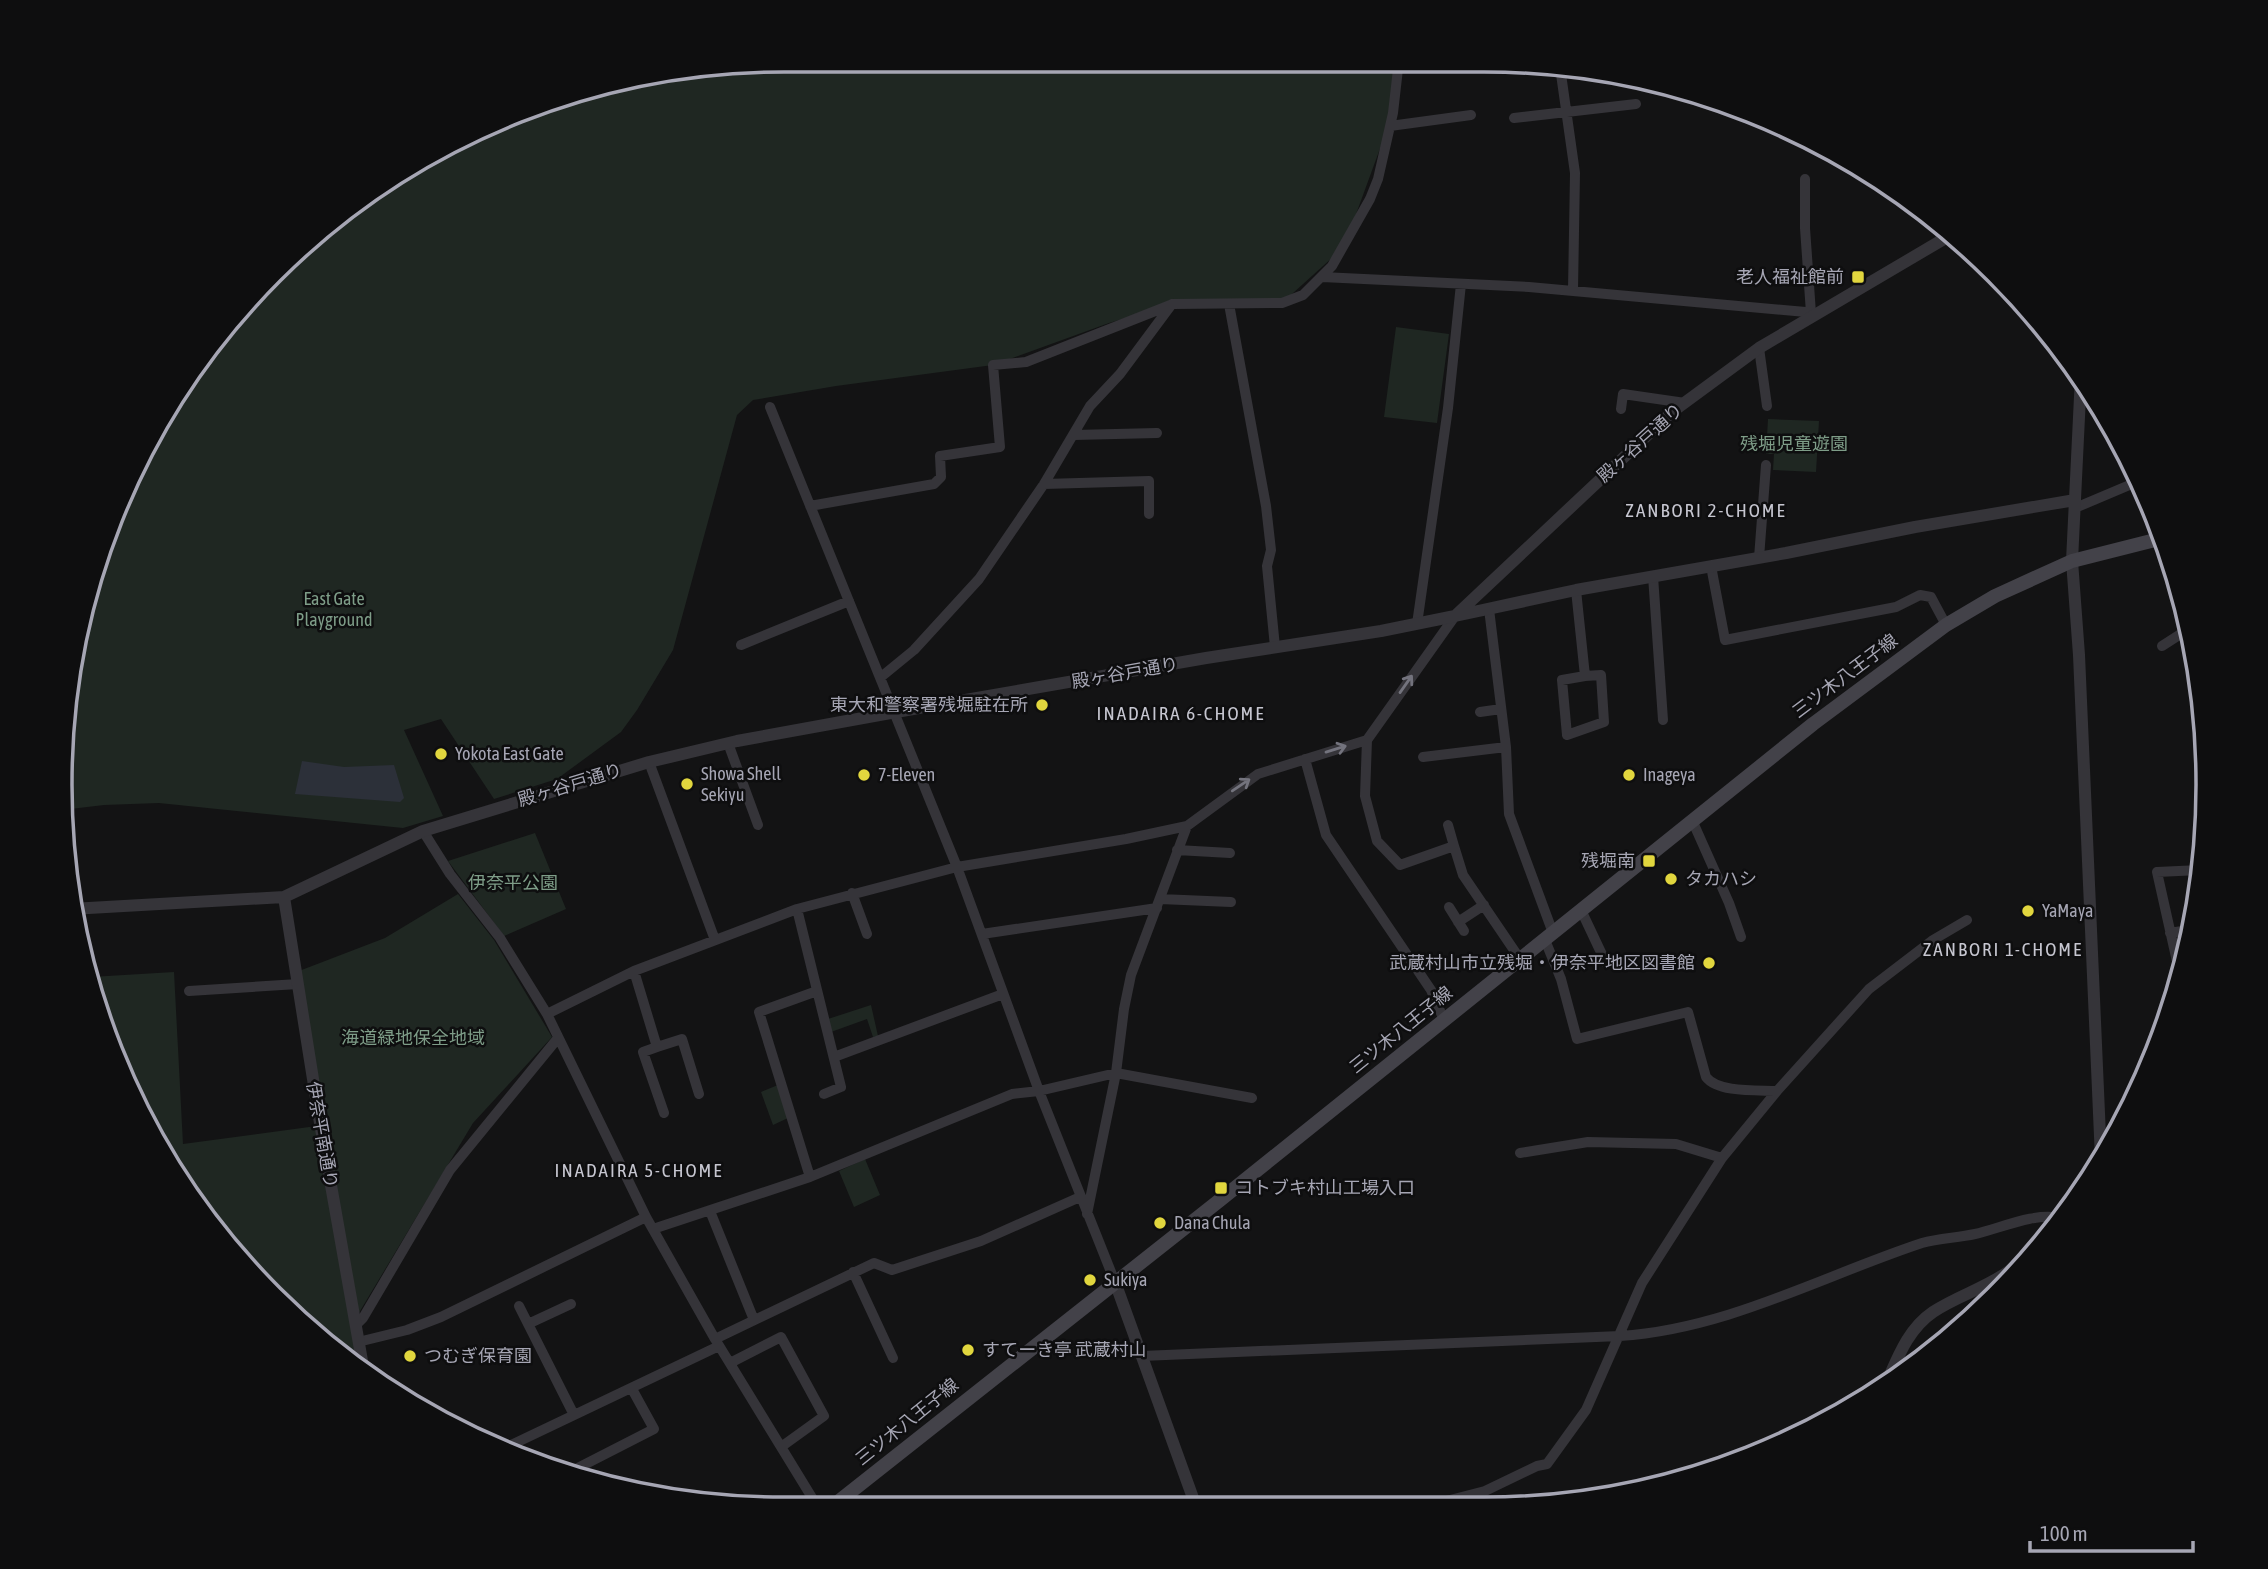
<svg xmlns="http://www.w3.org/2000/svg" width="2268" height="1569" viewBox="0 0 2268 1569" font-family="'Asap Condensed','Noto Sans JP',sans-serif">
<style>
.green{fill:#1f2722}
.water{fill:#2c3039}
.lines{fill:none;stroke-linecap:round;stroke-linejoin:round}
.minor{stroke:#353439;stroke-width:10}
.tertiary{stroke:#353439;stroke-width:12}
.secondary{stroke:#434249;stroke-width:14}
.oneway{stroke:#73737d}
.poi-dot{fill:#e1d63e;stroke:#0e0e0f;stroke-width:2.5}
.labels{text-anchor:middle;stroke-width:5;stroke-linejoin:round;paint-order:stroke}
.poi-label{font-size:18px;fill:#a6a6b4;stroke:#0e0e0f;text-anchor:start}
.street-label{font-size:18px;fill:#a6a6b4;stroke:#0e0e0f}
.park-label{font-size:18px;fill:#7e9d88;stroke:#0e0e0f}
.neighbourhood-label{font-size:19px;letter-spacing:2px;fill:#c6c6d0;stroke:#0e0e0f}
.rim{fill:none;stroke:#a6a6b4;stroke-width:3.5}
</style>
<rect width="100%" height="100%" fill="#131314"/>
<path class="green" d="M784 60H1399L1393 113 1344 247 1282 303 1173 304 1109 323 993 365 836 386 753 400 737 415 673 650 637 710 621 732 557 779 494 799 441 719 404 730 443 816 403 828 159 803 104 805 62 810 66 690 115 507 157 422 239 307 382 181 507 115 596 84Z
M1396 327 1449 334 1437 423 1384 417Z
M1768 419 1819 421 1816 472 1773 470 1774 454H1766Z
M535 833 566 909 504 936 448 861Z
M458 894 494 940 552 1037 473 1123 351 1326 359 1369 272 1297 209 1226 134 1106 91 977 174 972 183 1144 324 1125 299 971 385 938Z
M871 1005 878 1036 873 1037 867 1019 831 1032 828 1019Z
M778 1085 788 1118 773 1125 761 1092Z
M865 1159 880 1195 854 1207 839 1171Z"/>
<path class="water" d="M302 761 344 767 394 765 404 798 400 802 295 794Z"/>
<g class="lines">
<path class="minor" d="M1560 67 1575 173 1573 290
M1514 118 1636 104
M1390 126 1471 115
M1805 179V228L1811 313
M1938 227 1942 240
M1322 277 1529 287 1817 313
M1229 304 1266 506 1271 550 1267 566 1275 647
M1759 348 1767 406
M770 407 957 867 1039 1091 1115 1282
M1621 409 1623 394 1685 403
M1074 435 1157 433
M1044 484 1149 481V514
M810 506 934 484 941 477 940 456 1000 447 993 365 1026 362 1173 304 1282 303 1303 295 1332 266 1370 199 1378 179 1393 113 1399 60
M2075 508 2139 481
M1759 558 1766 465
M1711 566 1725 640 1896 607 1920 595 1931 597 1946 625
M1653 576 1663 720
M1576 590 1585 676 1601 675 1604 722 1567 735 1562 680 1585 676
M1489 609 1506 747 1509 814 1553 933
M1455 616 1367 740 1365 796 1377 841 1400 865 1454 846 1463 875 1520 959
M1417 624 1448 408 1461 284
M741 645 849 601
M2162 646 2190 628
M881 677 914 650 979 579 1044 484 1090 406 1120 374 1172 304
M1480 712 1501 709
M728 743 758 825
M1423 757 1506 747
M1305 759 1326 835 1431 990 1444 1020
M649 762 715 940
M1692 820 1729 903 1741 937
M1448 825 1454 846
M423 831 450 874 500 938 547 1014 646 1217 715 1339 819 1509
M1177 850 1230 853
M852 893 867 934
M1160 899 1231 902
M1449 907 1464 931
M797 909 841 1087 824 1094
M1581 910 1606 963
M1458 922 1484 905
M2170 933 2194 929
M982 934 1157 908
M1545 940 1561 979 1577 1039 1688 1012 1706 1077C1718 1093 1758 1090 1777 1091
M634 971 657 1047 643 1052 664 1113
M2180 975 2157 872 2200 870
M189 991 298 984
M547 1014 634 971 797 909 957 867 1126 839 1187 826
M657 1047 682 1039 699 1094
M834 1057 1003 994
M1520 1153 1588 1142 1676 1144 1722 1158
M810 1177 759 1012 817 991
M710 1211 754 1320
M1087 1214 1116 1073 1124 1009 1131 975 1187 826 1258 774 1367 740
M653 1229 810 1177 1012 1094 1039 1091 1116 1073 1252 1098
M853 1272 893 1358
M519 1306 574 1415
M528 1324 571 1304
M356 1325 363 1318 450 1170 558 1038
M715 1339 874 1263 892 1270 981 1241 1080 1197
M358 1342 407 1330 441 1317 646 1217
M1142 1356 1620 1336C1727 1329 1822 1276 1922 1243 1939 1238 1957 1238 1975 1234 1998 1229 2036 1212 2058 1218
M730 1363 781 1337 824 1416 781 1447
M510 1455 507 1447 719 1346
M568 1473 654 1429 632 1389
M1415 1509 1485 1491 1537 1466 1547 1464 1586 1410 1642 1283 1722 1158 1777 1091 1869 989 1933 940 1967 920"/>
<path class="tertiary" d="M2081 376 2072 561 2079 655 2101 1159
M1455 616 1576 590 1786 553 1915 527 2075 500
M284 897 320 1123 364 1372
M71 909 284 897 423 831 649 762 737 741 896 712 1206 658 1381 631 1455 616 1672 412 1759 348 1949 236
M1115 1282 1197 1509
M1886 1384C1898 1357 1908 1329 1933 1312 1957 1296 1986 1288 2009 1271 2031 1255 2042 1229 2065 1214"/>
<path class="secondary" d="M829 1509 1220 1200 1813 724 1946 625 1995 596 2072 561 2163 538"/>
</g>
<defs><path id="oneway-shaft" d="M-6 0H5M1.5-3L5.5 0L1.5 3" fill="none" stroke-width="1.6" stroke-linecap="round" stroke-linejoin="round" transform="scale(1.75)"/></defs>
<g class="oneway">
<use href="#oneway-shaft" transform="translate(1406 684) rotate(-55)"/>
<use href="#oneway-shaft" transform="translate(1336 749) rotate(-17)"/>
<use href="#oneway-shaft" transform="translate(1241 785) rotate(-34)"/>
</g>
<g class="poi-dot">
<rect x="1851" y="270" width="14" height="14" rx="3.5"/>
<circle cx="1042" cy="705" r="7"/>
<circle cx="441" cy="754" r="7"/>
<circle cx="864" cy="775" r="7"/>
<circle cx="1629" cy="775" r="7"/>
<circle cx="687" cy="784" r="7"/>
<rect x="1642" y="854" width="14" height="14" rx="3.5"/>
<circle cx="1671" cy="879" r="7"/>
<circle cx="2028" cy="911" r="7"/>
<circle cx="1709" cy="963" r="7"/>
<rect x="1214" y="1181" width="14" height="14" rx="3.5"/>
<circle cx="1160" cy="1223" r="7"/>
<circle cx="1090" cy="1280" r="7"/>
<circle cx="968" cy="1350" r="7"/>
<circle cx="410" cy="1356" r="7"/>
</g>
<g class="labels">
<g class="poi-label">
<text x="1844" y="283" text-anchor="end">老人福祉館前</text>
<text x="1028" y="711" text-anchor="end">東大和警察署残堀駐在所</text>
<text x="455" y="760">Yokota East Gate</text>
<text x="701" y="780">Showa Shell<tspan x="701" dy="21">Sekiyu</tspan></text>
<text x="878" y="781">7-Eleven</text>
<text x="1643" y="781">Inageya</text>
<text x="1635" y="867" text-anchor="end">残堀南</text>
<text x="1685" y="885">タカハシ</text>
<text x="2042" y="917">YaMaya</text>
<text x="1695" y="969" text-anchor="end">武蔵村山市立残堀・伊奈平地区図書館</text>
<text x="1235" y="1194">コトブキ村山工場入口</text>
<text x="1174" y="1229">Dana Chula</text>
<text x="1104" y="1286">Sukiya</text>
<text x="982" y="1356">すてーき亭 武蔵村山</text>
<text x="424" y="1362">つむぎ保育園</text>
</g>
<g class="street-label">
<text transform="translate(1640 443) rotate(-42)" y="6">殿ヶ谷戸通り</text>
<text transform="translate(1125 673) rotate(-10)" y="6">殿ヶ谷戸通り</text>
<text transform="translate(1845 676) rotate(-37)" y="6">三ツ木八王子線</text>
<text transform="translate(570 785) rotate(-17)" y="6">殿ヶ谷戸通り</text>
<text transform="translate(1401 1030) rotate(-39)" y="6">三ツ木八王子線</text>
<text transform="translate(322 1135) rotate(80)" y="6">伊奈平南通り</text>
<text transform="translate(907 1422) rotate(-39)" y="6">三ツ木八王子線</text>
</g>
<g class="park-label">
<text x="1794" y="450">残堀児童遊園</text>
<text x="334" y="605">East Gate<tspan x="334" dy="21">Playground</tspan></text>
<text x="513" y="889">伊奈平公園</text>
<text x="413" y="1044">海道緑地保全地域</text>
</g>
<g class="neighbourhood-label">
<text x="1706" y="517">ZANBORI 2-CHOME</text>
<text x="1181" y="720">INADAIRA 6-CHOME</text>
<text x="2003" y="956">ZANBORI 1-CHOME</text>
<text x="639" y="1177">INADAIRA 5-CHOME</text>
</g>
</g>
<path d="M0 0H2268V1569H0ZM784 72H1484A712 712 0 0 1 2196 784V785A712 712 0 0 1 1484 1497H784A712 712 0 0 1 72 785V784A712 712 0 0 1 784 72Z" fill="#0e0e0f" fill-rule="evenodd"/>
<path class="rim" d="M784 72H1484A712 712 0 0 1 2196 784V785A712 712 0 0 1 1484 1497H784A712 712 0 0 1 72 785V784A712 712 0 0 1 784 72Z"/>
<path d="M2030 1541v10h163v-10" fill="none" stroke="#a6a6b4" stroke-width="3.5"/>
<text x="2040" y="1541" font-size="21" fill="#a6a6b4" stroke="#0e0e0f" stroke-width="5" paint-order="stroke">100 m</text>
</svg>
